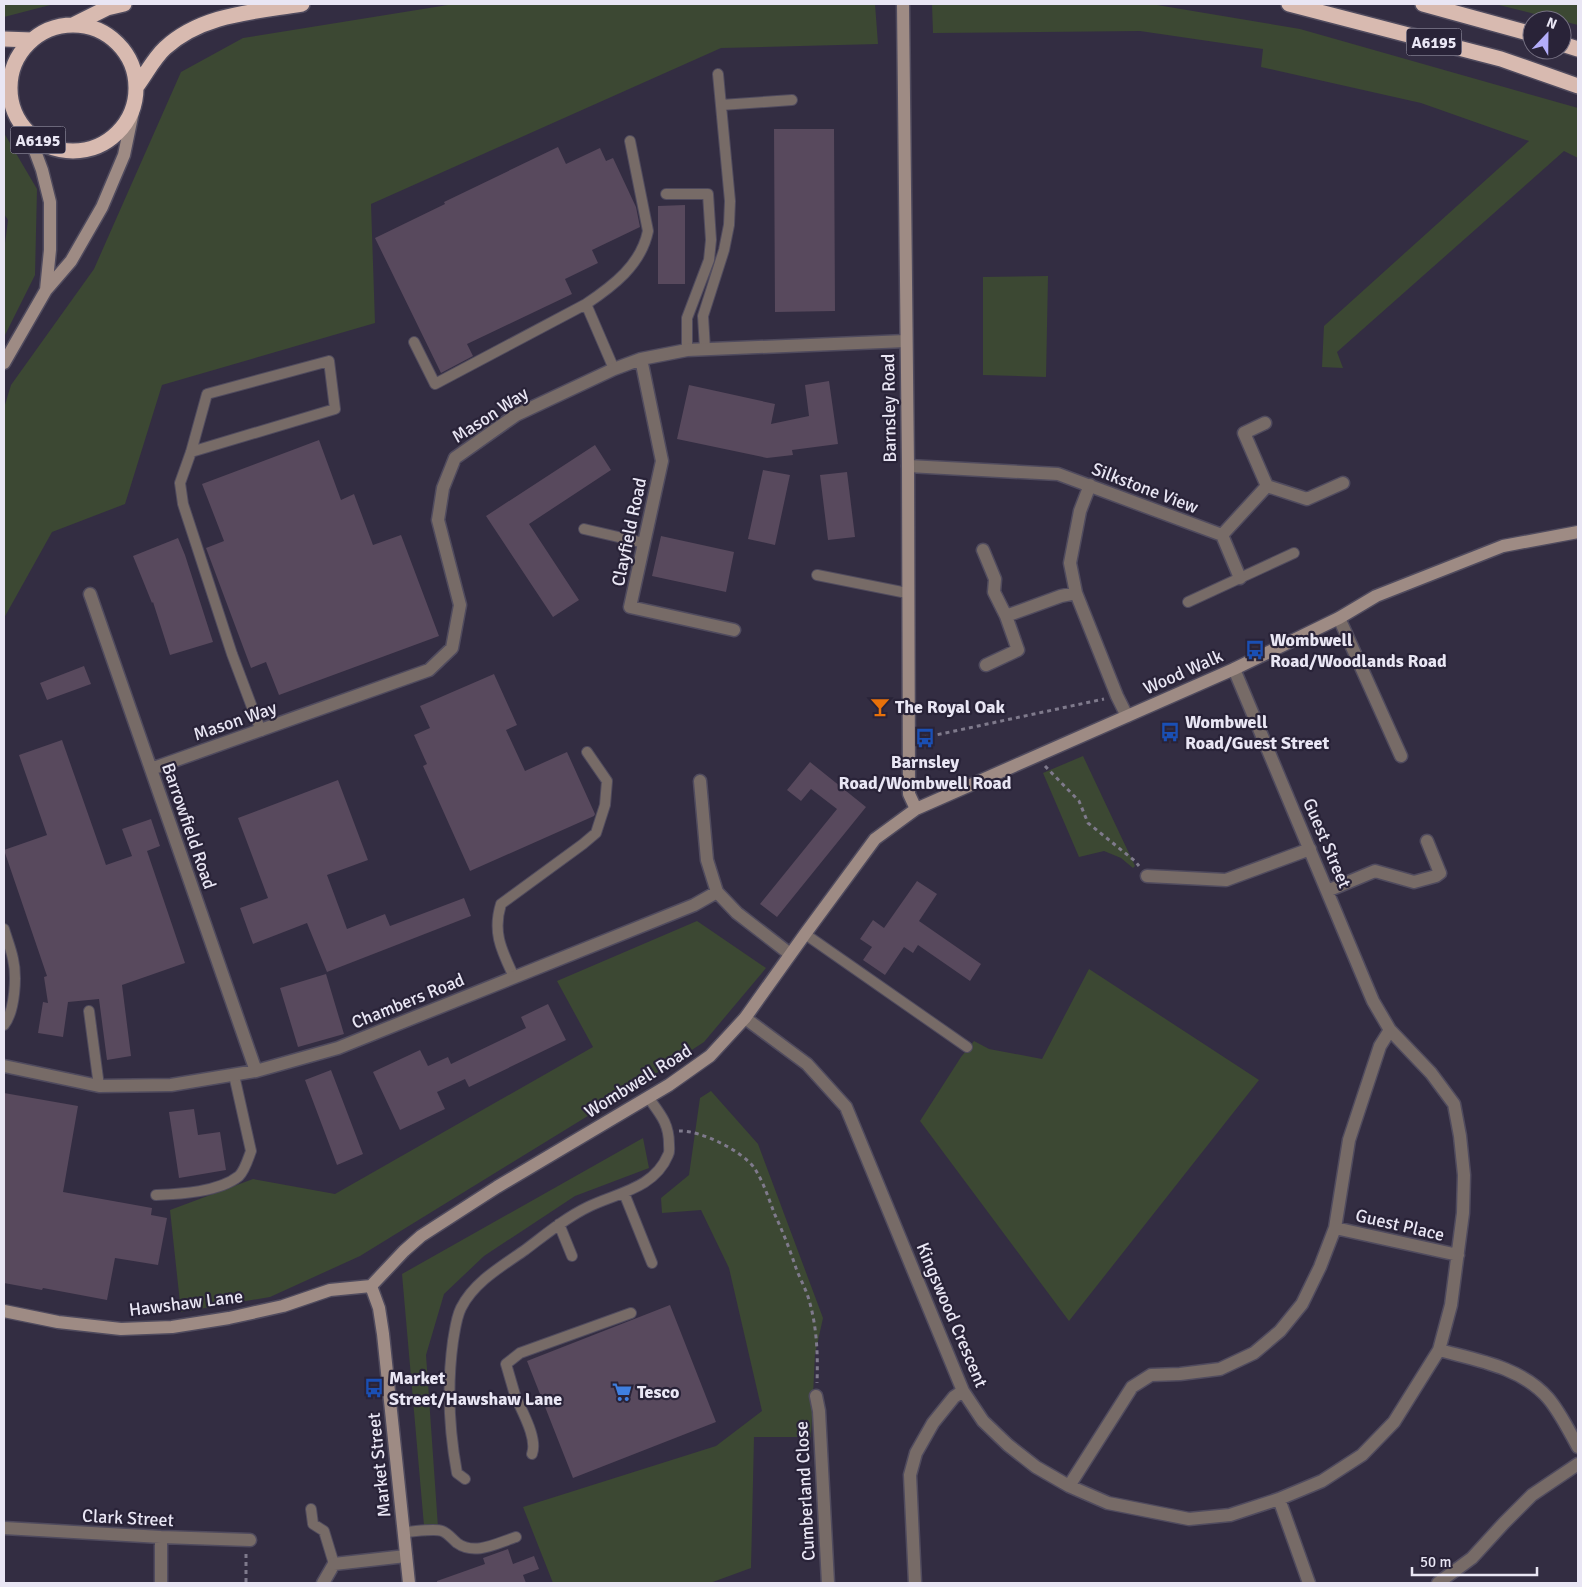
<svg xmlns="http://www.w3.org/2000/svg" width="1582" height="1587" viewBox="0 0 1582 1587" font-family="Signika,sans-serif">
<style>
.green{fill:#3c4833}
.building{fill:#58495d}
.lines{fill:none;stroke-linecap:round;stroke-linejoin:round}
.lane-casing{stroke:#504b5e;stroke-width:12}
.street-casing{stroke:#504b5e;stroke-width:15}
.secondary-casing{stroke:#504b5e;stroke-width:15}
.highway-casing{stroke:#504b5e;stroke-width:18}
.path{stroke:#7f7a8c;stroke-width:3;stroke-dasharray:4 4;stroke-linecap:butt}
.lane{stroke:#776b67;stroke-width:10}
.street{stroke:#776b67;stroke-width:12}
.secondary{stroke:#9e8b84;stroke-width:12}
.highway{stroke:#d8bab0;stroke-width:15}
.labels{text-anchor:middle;stroke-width:4.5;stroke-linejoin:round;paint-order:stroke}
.shield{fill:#292338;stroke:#afacbc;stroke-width:1}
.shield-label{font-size:16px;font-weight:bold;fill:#e9e6f4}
.street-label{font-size:18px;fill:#e9e6f4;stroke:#292338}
.poi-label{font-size:18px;font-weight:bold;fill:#e9e6f4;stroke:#292338;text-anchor:start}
</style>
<rect width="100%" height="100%" fill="#332d42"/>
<path class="green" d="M4 4H54L4 17Z
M454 4H875L878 44 721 48 371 204 375 323 162 385 125 504 52 532 4 618V408L11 385 94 269 181 72 243 38Z
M932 4H1151L1300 29 1578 108V158L1564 151 1337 352 1343 368 1322 367 1324 326 1529 141 1421 103 1261 67 1263 49 1140 31 933 33Z
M1495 4H1578V25Z
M4 133 37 189 35 275 4 337V251L8 220 4 214Z
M1048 276 1046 377 983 375V277Z
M1083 756 1135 866 1133 868 1121 858 1104 851 1079 857 1043 773Z
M697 921 766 968 704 1042 635 1087 360 1256 270 1297 181 1312 170 1210 253 1179 335 1194 593 1047 557 981Z
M1089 969 1259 1080 1069 1321 920 1121 961 1057 974 1041 989 1049 1042 1059Z
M711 1091 758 1144 823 1318 815 1354 811 1437H754L751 1568 710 1583H553L523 1507 716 1446 762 1411 729 1268 701 1210 662 1213 661 1198 689 1175 700 1098Z
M643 1138 649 1168 575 1196 484 1256 444 1294 426 1355 438 1527 425 1537 402 1274Z"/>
<path class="building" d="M774 129H834L835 311 775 312Z
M558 147 566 164 600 148 606 161 613 158 636 207 640 227 592 250 598 263 565 279 572 294 467 344 473 356 441 373 375 238 445 204 444 202Z
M685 205V284H658V206Z
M829 381 838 444 792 450 793 455 767 458 677 439 689 385 775 404 771 424 809 416 805 385Z
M319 440 341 500 354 494 373 545 401 535 439 636 279 695 266 662 251 668 206 548 224 541 202 484Z
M595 445 611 470 529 524 579 600 553 617 486 516Z
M763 470 790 475 775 545 748 539Z
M847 472 855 537 828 540 820 475Z
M661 536 734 552 726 592 652 576Z
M178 538 185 555 213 642 170 655 153 602 152 603 133 556Z
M84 666 91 684 47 700 40 683Z
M494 674 517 725 506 730 525 771 567 752 595 814 594 816 470 871 423 766 427 764 414 735 430 728 420 706Z
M62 740 106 865 132 856 122 829 151 819 160 846 147 851 185 963 122 985 131 1056 107 1060 99 999 68 1002 63 1037 38 1033 43 1002 48 1003 44 977 47 976 4 850 47 835 19 755Z
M810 762 866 807 777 917 760 904 837 809 811 789 801 801 787 790Z
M338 780 368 860 327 875 347 929 385 914 390 926 464 898 471 916 327 972 307 923 253 944 240 908 268 898 238 818Z
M917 881 937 894 919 921 981 964 970 981 918 945 913 953 904 947 885 975 863 960 872 947 860 939 873 920 884 928Z
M326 974 344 1034 298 1047 280 988Z
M548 1004 566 1040 469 1087 465 1079 437 1092 445 1109 400 1130 373 1072 420 1050 428 1066 448 1057 451 1064 526 1028 521 1017Z
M331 1070 363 1154 337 1165 305 1080Z
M4 1093 78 1106 63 1192 152 1208 151 1215 167 1218 158 1265 115 1258 107 1300 43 1288 42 1290 4 1283Z
M194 1109 198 1135 220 1132 226 1170 179 1178 169 1112Z
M670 1305 716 1422 573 1478 527 1361Z
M508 1549 513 1564 534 1556 539 1569 523 1575 526 1583H437V1581L485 1564 483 1558Z"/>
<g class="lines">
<defs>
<path id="lane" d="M721 105 792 100
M666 194H708L711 240 709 260 687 318V350
M414 342 435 384 586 304
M705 349 703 316 724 250 729 225 730 201 718 74
M614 369 586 304C613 286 641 265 648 231L630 141
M191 452 335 409 329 361 207 394 191 452 180 483 183 504 232 654 261 731
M584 529 644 543
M817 575 907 593
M1188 602 1294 553
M4 929C7 939 11 949 13 959 17 976 15 1011 4 1025
M805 934 967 1047
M514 977C502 951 492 933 501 904L583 844 596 833 605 805 607 781 587 752
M89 1011 99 1086
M624 1193 652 1263
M156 1195C181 1194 219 1192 239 1176 245 1170 248 1159 251 1151L234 1075
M559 1224 572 1256
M532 1454C538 1438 521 1410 515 1395 512 1385 509 1374 506 1364L520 1353 631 1313
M465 1479 457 1473C449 1430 447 1385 453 1341 455 1330 456 1318 461 1308 474 1282 502 1266 525 1250 545 1235 565 1218 588 1207 616 1193 654 1189 668 1155 670 1152 669 1148 669 1144 669 1123 660 1114 648 1097
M311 1509 313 1524 324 1531 334 1564
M403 1532C413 1532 434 1528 442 1531 448 1533 452 1539 457 1543 475 1556 497 1543 516 1537"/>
<path id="street" d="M641 359 662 461 630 607 734 630
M1265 423 1244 433 1267 486
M908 466 1058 474 1222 535 1267 486 1307 499 1343 483
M1090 485 1080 511 1070 563 1076 593 1117 696 1127 716
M1222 535 1240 578
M983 550 995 579 994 592 1006 616 1018 650 986 665
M90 594 256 1071
M1006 616 1061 596 1076 593
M1339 618 1401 756
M151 769 429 670 452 648 460 605 438 520 443 488 455 458 516 415 614 369 641 359 687 350 906 341
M700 781 707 860 717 892
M1147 876 1226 880 1310 849
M1327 891 1375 871 1414 882 1436 876 1440 873 1427 841
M745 1018 807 1064 846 1107 963 1391 983 1421 1008 1445 1036 1467 1069 1486 1108 1503 1189 1519 1230 1515 1279 1499 1322 1481 1362 1455 1394 1422 1439 1350 1451 1305 1463 1213 1464 1175 1460 1136 1454 1104 1431 1073 1390 1030 1373 1001 1234 669
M4 1066 99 1086 171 1085 256 1071 338 1048 694 905 717 892 737 913 790 954
M1335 1228 1458 1255
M1439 1350C1476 1360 1521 1367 1548 1398 1560 1412 1569 1431 1578 1447
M816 1396 819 1411 828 1583
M1069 1486 1132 1387 1151 1375 1180 1374 1220 1369 1254 1353 1280 1331 1302 1304 1320 1267 1335 1228 1349 1140 1380 1046 1390 1030
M1279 1499 1309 1583
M4 1528 161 1537 250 1540
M161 1537V1583
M323 1583 334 1564 406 1556
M915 1583 910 1475 916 1453 933 1423 954 1397 963 1391
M1438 1583 1472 1558 1504 1523 1532 1495 1578 1464"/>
<path id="secondary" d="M903 4 908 466 909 794 916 809
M28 132 42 170 50 202V250L46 290
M4 363 46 290 71 261 102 207 124 155 134 107
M371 1286 404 1251 421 1236 497 1187 669 1085 710 1056 745 1018 805 934 875 839 916 809 1234 669 1339 618 1376 596 1503 546 1578 532
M371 1286 379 1308 383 1334 409 1583
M4 1311 58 1322 121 1329 172 1327 229 1318 283 1306 330 1290 371 1286"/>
<path id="highway" d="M1289 4 1501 59 1578 86
M1423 4 1532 34
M10 88a63 63 0 1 1 126 0a63 63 0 1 1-126 0Z
M73 25 107 8 124 4
M4 39 32 40
M1562 44 1578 49
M137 86C146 74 154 58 165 48 202 14 254 12 302 4"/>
</defs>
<use href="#lane" class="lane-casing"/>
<use href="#street" class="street-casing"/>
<use href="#secondary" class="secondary-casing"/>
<use href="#highway" class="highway-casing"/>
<path class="path" d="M922 738 1104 699
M1045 766 1079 801 1088 823 1135 861 1139 866
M679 1131C700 1130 743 1151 755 1169 764 1183 769 1200 775 1215 783 1232 790 1250 796 1268 800 1279 806 1289 809 1300 817 1327 818 1355 817 1383
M246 1554V1583"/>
<use href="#lane" class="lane"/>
<use href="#street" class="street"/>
<use href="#secondary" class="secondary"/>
<use href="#highway" class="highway"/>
</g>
<defs>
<symbol id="bus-bare" viewBox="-9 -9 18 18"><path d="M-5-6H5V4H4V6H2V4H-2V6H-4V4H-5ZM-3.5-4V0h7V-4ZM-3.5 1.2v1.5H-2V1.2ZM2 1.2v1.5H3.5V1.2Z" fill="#1a4fb4" stroke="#292338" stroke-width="2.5" paint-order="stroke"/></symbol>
<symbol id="bar-bare" viewBox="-9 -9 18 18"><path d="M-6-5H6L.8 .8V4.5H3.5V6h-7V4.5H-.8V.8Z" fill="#e8710a" stroke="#292338" stroke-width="2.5" paint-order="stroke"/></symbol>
<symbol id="supermarket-bare" viewBox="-9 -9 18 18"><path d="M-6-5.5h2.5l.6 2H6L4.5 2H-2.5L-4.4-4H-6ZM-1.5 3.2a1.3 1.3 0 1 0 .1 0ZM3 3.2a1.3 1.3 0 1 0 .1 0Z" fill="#3f7fe0" stroke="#292338" stroke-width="2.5" paint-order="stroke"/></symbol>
</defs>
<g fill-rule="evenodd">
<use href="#bus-bare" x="1241" y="636" width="28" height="28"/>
<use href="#bar-bare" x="866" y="693" width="28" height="28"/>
<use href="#bus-bare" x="1156" y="718" width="28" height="28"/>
<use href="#bus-bare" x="911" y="724" width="28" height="28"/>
<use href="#bus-bare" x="360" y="1374" width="28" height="28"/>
<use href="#supermarket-bare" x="608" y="1378" width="28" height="28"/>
</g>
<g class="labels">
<g class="shield">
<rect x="1406.5" y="28.5" width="55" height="27" rx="4"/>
<rect x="10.5" y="126.5" width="55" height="27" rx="4"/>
</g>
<g class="shield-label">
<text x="1434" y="48">A6195</text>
<text x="38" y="146">A6195</text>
</g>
<g class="street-label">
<text transform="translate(889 408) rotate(-91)" y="6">Barnsley Road</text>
<text transform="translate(490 415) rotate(-33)" y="6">Mason Way</text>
<text transform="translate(1145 488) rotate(21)" y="6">Silkstone View</text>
<text transform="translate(629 532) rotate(-78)" y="6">Clayfield Road</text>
<text transform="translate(1183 672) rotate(-24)" y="6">Wood Walk</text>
<text transform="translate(235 721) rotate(-19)" y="6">Mason Way</text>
<text transform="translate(189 826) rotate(71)" y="6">Barrowfield Road</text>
<text transform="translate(1327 843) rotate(67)" y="6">Guest Street</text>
<text transform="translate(408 1001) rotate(-22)" y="6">Chambers Road</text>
<text transform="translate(638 1081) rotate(-32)" y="6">Wombwell Road</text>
<text transform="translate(1400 1225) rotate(13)" y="6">Guest Place</text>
<text transform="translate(186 1303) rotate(-7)" y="6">Hawshaw Lane</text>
<text transform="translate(952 1315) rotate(67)" y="6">Kingswood Crescent</text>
<text transform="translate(379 1465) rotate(-96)" y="6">Market Street</text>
<text transform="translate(805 1491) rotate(-93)" y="6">Cumberland Close</text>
<text transform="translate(128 1518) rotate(3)" y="6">Clark Street</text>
</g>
<g class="poi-label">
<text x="1270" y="646">Wombwell<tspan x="1270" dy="21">Road/Woodlands Road</tspan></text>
<text x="895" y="713">The Royal Oak</text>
<text x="1185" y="728">Wombwell<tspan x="1185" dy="21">Road/Guest Street</tspan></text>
<text x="925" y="768" text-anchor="middle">Barnsley<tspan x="925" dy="21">Road/Wombwell Road</tspan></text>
<text x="389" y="1384">Market<tspan x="389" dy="21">Street/Hawshaw Lane</tspan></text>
<text x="637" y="1398">Tesco</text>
</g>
</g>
<rect width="1582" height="1587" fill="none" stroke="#e9e6f4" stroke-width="10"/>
<g transform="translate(1547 35) rotate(22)"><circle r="24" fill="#292338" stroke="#767183"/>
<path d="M0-4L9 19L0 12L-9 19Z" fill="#b3adf9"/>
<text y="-8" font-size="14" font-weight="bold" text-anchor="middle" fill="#e9e6f4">N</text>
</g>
<path d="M1412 1567v8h125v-8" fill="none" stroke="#e9e6f4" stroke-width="2.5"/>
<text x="1420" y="1567" font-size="15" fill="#e9e6f4" stroke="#292338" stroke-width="4" paint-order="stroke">50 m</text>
</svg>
